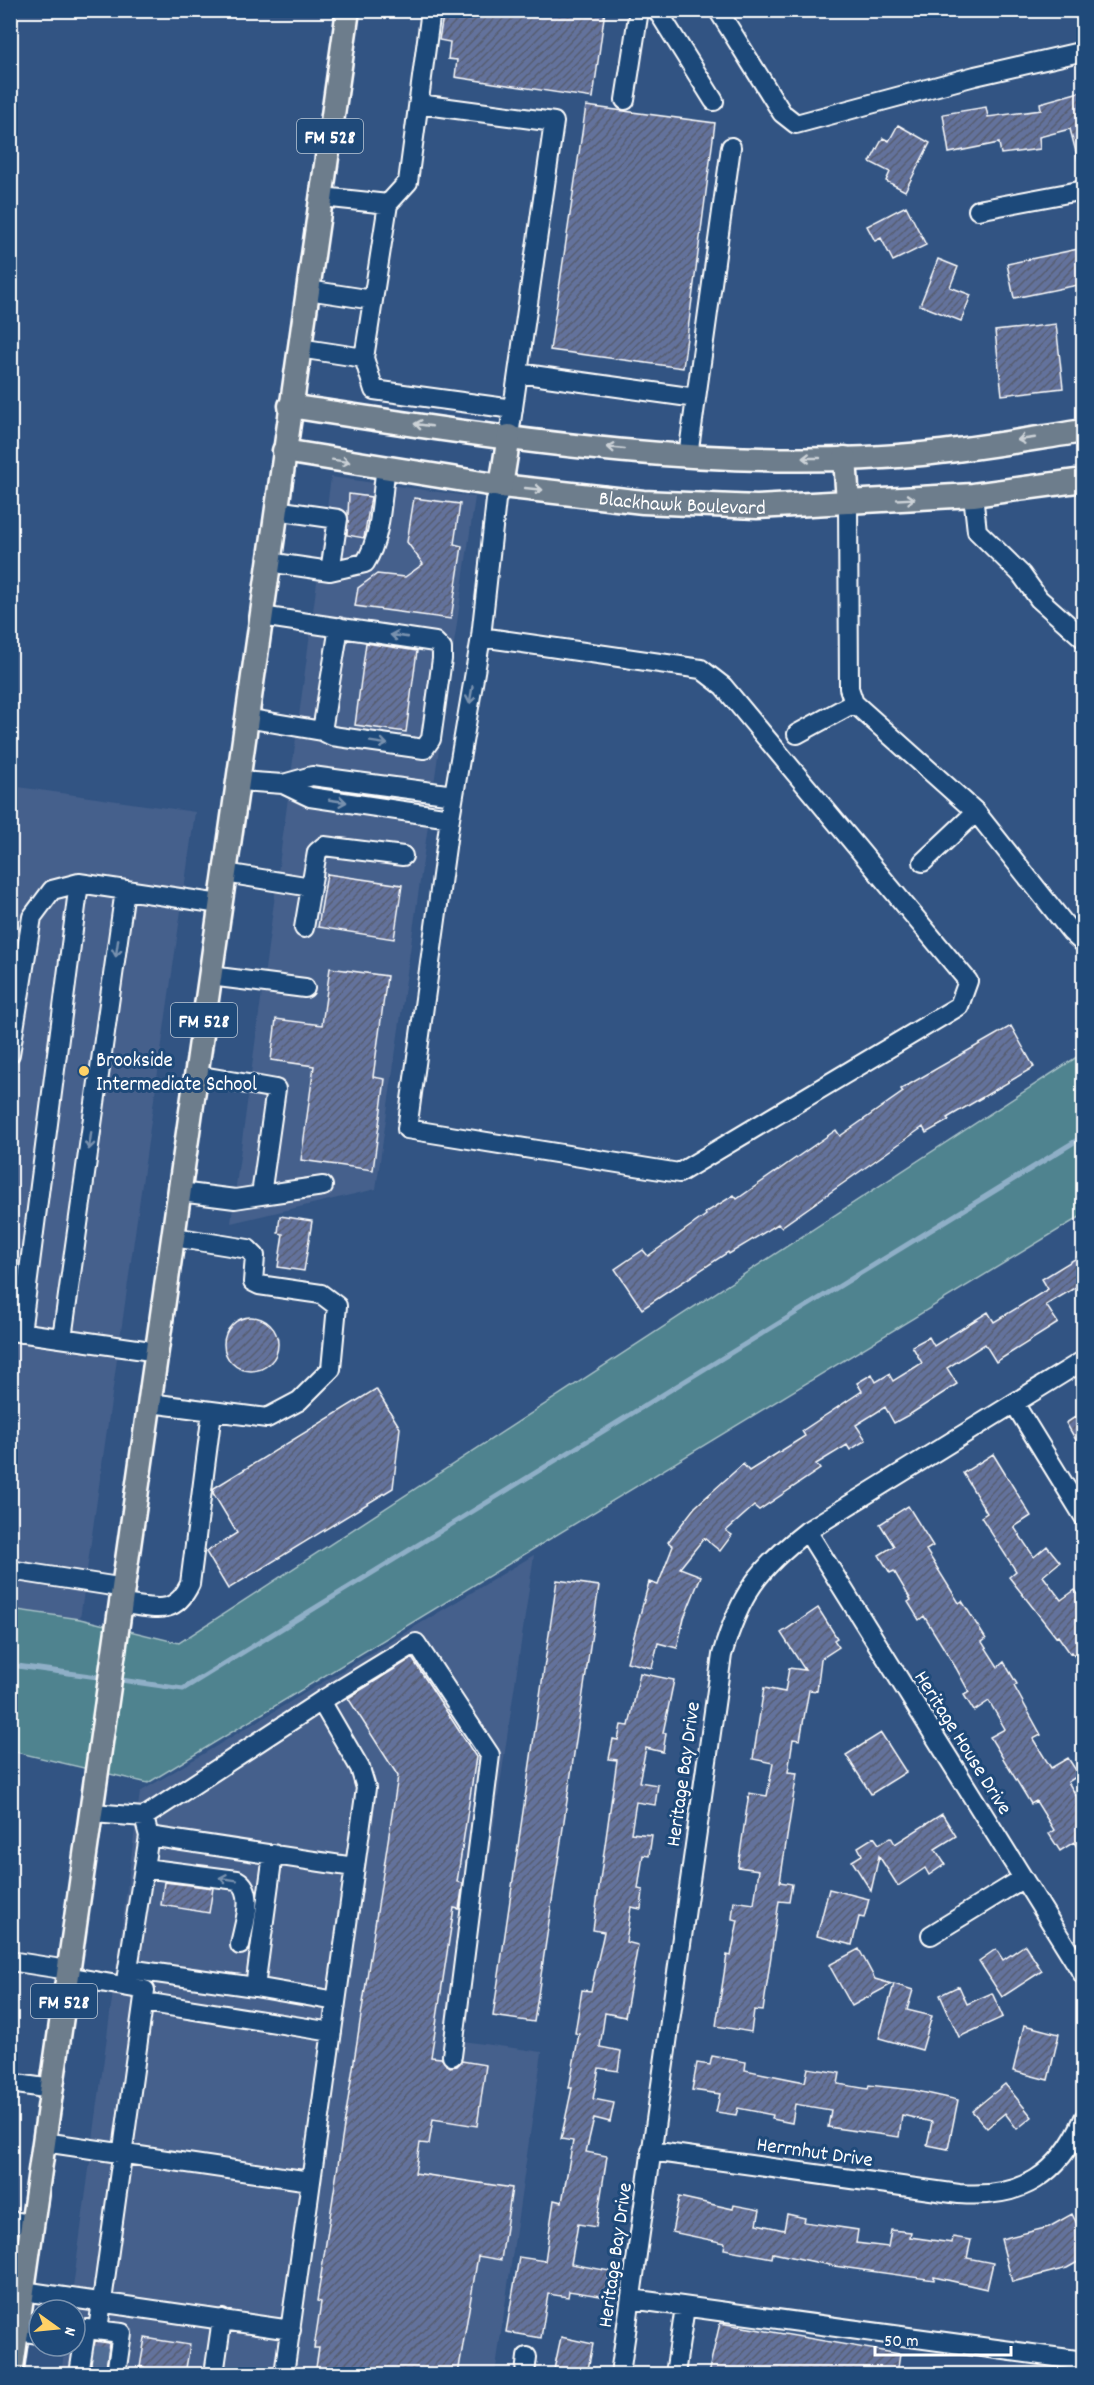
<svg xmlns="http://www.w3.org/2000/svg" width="1094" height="2385" viewBox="0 0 1094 2385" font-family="Dekko,sans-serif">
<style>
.built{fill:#45608c}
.grass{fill:#4f838f;stroke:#a7c1c7;stroke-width:1.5}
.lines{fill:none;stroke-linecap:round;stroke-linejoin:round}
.stream{stroke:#8fafc7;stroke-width:5}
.building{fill:url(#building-hatch);stroke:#fff;stroke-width:1.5}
.minor-tunnel{stroke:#516e96;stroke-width:18;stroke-dasharray:18 9;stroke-linecap:butt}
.minor-casing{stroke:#fff;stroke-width:22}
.major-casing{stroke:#fff;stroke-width:27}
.minor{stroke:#1f4a7a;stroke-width:18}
.major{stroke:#6d7d8c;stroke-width:22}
.oneway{stroke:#ccd2d7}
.oneway2{stroke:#7992af}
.poi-dot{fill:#ffd166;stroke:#1f4a7a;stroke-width:2}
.labels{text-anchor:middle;stroke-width:6;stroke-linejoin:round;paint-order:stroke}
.shield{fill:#1f4a7a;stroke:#bcc9d7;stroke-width:1.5}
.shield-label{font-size:20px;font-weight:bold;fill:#fff}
.street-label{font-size:21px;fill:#fff;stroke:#1f4a7a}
.poi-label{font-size:21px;fill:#fff;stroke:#1f4a7a;text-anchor:start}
</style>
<defs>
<pattern id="building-hatch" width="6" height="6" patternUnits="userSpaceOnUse" patternTransform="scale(1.5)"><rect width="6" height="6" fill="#64729c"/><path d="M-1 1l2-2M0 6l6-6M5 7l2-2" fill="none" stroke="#575d70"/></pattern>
</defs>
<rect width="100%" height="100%" fill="#325483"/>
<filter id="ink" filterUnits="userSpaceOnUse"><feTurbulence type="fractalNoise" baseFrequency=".0167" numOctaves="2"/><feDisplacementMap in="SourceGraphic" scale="12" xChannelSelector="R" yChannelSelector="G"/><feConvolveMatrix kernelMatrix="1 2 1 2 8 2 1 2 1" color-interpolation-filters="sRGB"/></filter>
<g filter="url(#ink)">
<path class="built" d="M331 477 475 497 376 1189 231 1223Z
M11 786 195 812 80 1619 11 1609Z
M534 1555 462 2041 542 2052 495 2374H61L65 2346H75V2310H70L140 1792Z"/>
<path class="grass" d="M1083 1053V1215L148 1783 11 1751V1609L80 1619 179 1643Z"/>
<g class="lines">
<path class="stream" d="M10 1665 105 1678
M114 1679 183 1689 1084 1136"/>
</g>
<path class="building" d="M444 10H605L593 98 455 77 457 60 448 59 450 42 439 40Z
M1083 91V160H1078L1070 129 1039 137 1040 149 1001 154 999 143 949 153 943 114 986 107 988 117 1041 110 1040 103Z
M586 106 715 123 683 368 550 350Z
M898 125 930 143 905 191 886 181 890 172 870 162 883 138 889 141Z
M906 206 926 245 893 261 881 238 875 241 867 226Z
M1083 248V284L1014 298 1007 264Z
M938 259 958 267 950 287 971 295 961 321 920 305Z
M1056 324 1063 388 1002 395 995 331Z
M349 494 371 497 364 538 347 535Z
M414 498 460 504 454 544 462 546 451 619 355 606 358 588 377 574 405 577 423 564 407 542Z
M366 643 417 651 406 732 355 725Z
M327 874 402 885 394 939 318 927Z
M330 968 387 976 373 1077 385 1079 373 1170 301 1160 314 1066 271 1060 276 1019 322 1025Z
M1011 1026 1034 1067 947 1118 949 1120 926 1133 923 1127 781 1227 778 1224 729 1254 728 1252 642 1309 615 1269 643 1250 648 1256 706 1215 705 1213 734 1195 737 1199 836 1130 840 1136 903 1092 901 1089Z
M280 1216 312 1221 304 1271 278 1267 283 1234 278 1233Z
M1078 1257 1083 1265V1283L1046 1305 1058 1323 996 1362 985 1344 947 1368 957 1384 912 1413 894 1423 885 1407 856 1425 866 1440 850 1450 847 1445 816 1464 820 1469 759 1510 754 1506 726 1531 732 1535 720 1551 704 1538 680 1568 701 1576 684 1618 677 1648 658 1643 652 1668 627 1662 649 1582 658 1585 673 1546 668 1542 695 1507 743 1464 749 1471 805 1436 802 1431 862 1391 857 1383 872 1374 876 1382 889 1374 893 1381 922 1363 912 1346 929 1337 934 1346 988 1312 994 1322 1048 1289 1042 1279Z
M224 1344a27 27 0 1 1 54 0a27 27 0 1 1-54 0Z
M376 1389 400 1428 393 1488 228 1589 206 1552 237 1533 213 1493 214 1488Z
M1083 1412V1452L1066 1423Z
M993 1454 1031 1516 1014 1527 1034 1557 1047 1546 1060 1562 1043 1576 1061 1600 1075 1590 1083 1601V1669L1072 1652 1070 1653 1058 1636 1056 1637 1009 1577 1016 1571 981 1517 987 1513 963 1473Z
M908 1506 933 1546 926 1550 959 1603 962 1601 986 1639 982 1642 998 1667 1004 1662 1017 1684 1014 1686 1041 1735 1033 1739 1051 1768 1068 1758 1079 1775 1068 1782 1083 1807V1857L1074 1842 1060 1851 1049 1834 1054 1830 1036 1801 1031 1804 990 1737 1005 1729 989 1701 974 1711 964 1695 969 1692 956 1668 924 1616 919 1620 908 1602 911 1600 894 1571 890 1573 879 1555 894 1546 880 1524Z
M557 1580 599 1586 534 2022 493 2016Z
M818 1608 837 1638 834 1640 839 1647 821 1659 817 1691 809 1690 800 1740 793 1739 788 1772 797 1773 780 1882 792 1884 789 1902 779 1901 763 2011 754 2010 751 2032 716 2026 727 1955 731 1956 738 1920 732 1919 734 1901 754 1904 759 1870 738 1867 749 1793 767 1796 773 1763 753 1759 764 1688 785 1692 789 1668 805 1670 781 1633Z
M412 1658 476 1757 457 1882 463 1883 459 1909 454 1908 431 2057 441 2058 450 2067 457 2066 462 2061 486 2065 477 2126 433 2119 429 2144 420 2143 415 2173 512 2188 501 2260 478 2256 458 2374H315L319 2348H314L321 2302 317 2301 398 1776 348 1698Z
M640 1673 674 1680 663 1733H666L663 1752 646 1748 639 1782 658 1785 655 1805 636 1802 631 1833 652 1835 649 1856 643 1855 638 1889 643 1890 641 1909 631 1907 626 1942 638 1945 625 2017 605 2013 600 2047 621 2051 618 2071 599 2068 593 2099 614 2103 610 2122 594 2118 586 2152 607 2156 596 2227 578 2224 571 2264 610 2271 606 2297 569 2291 568 2297 548 2294 541 2338 506 2332 519 2257 545 2261 554 2200 562 2202 573 2141 561 2139 572 2088H569L579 2034 575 2033 582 1990 591 1991 604 1932 593 1930 617 1760 609 1759 613 1739 618 1740 621 1725 629 1726Z
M881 1733 906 1772 871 1794 846 1755Z
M942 1814 956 1836 935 1849 945 1864 929 1875 925 1868 898 1886 879 1856 871 1891 852 1861 862 1855 858 1847 874 1837 879 1844 891 1837 895 1844Z
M164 1882 213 1888 209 1913 161 1905Z
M829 1889 869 1899 864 1918 859 1917 852 1945 817 1936Z
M1025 1945 1042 1971 1002 1997 979 1961 996 1949 1003 1960Z
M859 1949 875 1979 892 1984 852 2006 829 1965Z
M894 1984 913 1990 907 2010 932 2016 922 2050 879 2038Z
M959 1986 967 2004 992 1993 1003 2017 959 2037 940 1995Z
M1024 2025 1059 2034 1048 2080 1013 2071Z
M712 2056 746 2062 745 2070 805 2082 808 2068 840 2073 838 2084 868 2089 869 2085 913 2090 958 2100 948 2149 927 2145 932 2122 902 2115 899 2137 828 2127 831 2110 795 2104 792 2123 772 2119 773 2115 738 2108 736 2115 716 2112 720 2094 692 2090 697 2063 710 2065Z
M1005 2084 1032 2117 1017 2129 1005 2113 987 2128 972 2111Z
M679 2197 733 2209 734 2205 760 2210 757 2224 784 2230 787 2214 805 2218 804 2222 858 2230 856 2243 888 2247 891 2230 911 2232 910 2237 952 2243 953 2237 971 2240 967 2258 993 2263 987 2289 934 2277V2280L834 2266 773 2253 772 2258 724 2249 725 2243 672 2232Z
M1072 2214 1079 2228 1083 2225V2259L1067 2268 1012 2282 1001 2239 1049 2227Z
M720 2323 900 2354 897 2374H708Z
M561 2337 593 2344 587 2374H553Z
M145 2338 190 2345 185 2374H143L144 2367H140Z
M95 2341 109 2343 105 2374H90Z"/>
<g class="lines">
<path class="minor-tunnel" d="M89 2354 109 2357"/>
<defs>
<path id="minor" d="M431 10 408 182 388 204 364 358 374 390 513 409
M657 10 714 101
M718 10 782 113 796 124 975 76 1084 51
M625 100 639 10
M419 104 554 122 518 373
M322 197 388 204
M978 210 1084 190
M308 290 373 300
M299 348 364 358
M509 436 518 373 696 398
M688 456 731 147
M973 495 977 531 1021 574 1039 599 1084 639
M848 502 849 688 854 703 976 812 1071 932 1084 944
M275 510 338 519 330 571
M268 562 330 571 365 563C382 537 381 498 386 467
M481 637 701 669 723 686 968 981 959 1006 679 1173 407 1129 450 818 481 637 496 500 501 486
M246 718 322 731 332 736 424 749 431 739 442 659V649L435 642 261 616
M322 731 339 627
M797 734 854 703
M238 781 283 784 312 776 454 795
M283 784 310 797 450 818
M923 862 976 812
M225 873 311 887
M304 928 317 852 324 846 403 856
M210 976 305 988
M10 1054 32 917 52 890 79 883 220 904
M180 1192 235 1199 261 1195 276 1089 196 1075
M261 1195 323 1186
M11 1331 158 1352
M21 1333 79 883
M62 1338 125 890
M150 1403 267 1418 299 1401 331 1369 337 1306 321 1294 259 1285 253 1282 255 1256 248 1249 174 1237
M1014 1403 1084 1517
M807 1531 1084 1976
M10 1570 125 1588
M122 1604C154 1607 174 1618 190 1584L212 1412
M93 1813 144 1817 321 1701 416 1643 490 1755 452 2056
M149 1836 354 1867
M144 1868 237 1880C257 1891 243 1927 240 1945
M931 1935 1022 1879
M10 1961 68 1970
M128 1969 255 1987 273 1854
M67 1976 145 1990 98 2330
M126 1981 149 1836 146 1825
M255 1987 336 2001
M144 2002 332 2032
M10 2083 52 2089
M44 2142 310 2181
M651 2151 959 2194C1022 2199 1059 2175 1084 2118
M10 2221 32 2224
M23 2291 291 2330
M631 2299 1084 2361
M18 2331 39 2334
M79 2374 86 2329 122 2333 116 2374
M214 2374 222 2319
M284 2374 366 1788 360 1768 321 1701
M525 2374 527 2357
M620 2374 722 1655C740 1594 758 1569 807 1531L1084 1360
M675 2374 685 2307"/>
<g id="major">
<path d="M290 406C493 437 717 474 922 454 976 449 1030 439 1084 431"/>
<path id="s1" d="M284 451 501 486 643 502 757 507 973 495 1084 480"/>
<path d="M845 458 848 502"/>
<path d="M501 486 509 436"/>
<path d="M11 2374 348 10"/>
</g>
</defs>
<use href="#minor" class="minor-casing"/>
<use href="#major" class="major-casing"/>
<use href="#minor" class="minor"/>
<use href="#major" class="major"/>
</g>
<defs><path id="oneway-shaft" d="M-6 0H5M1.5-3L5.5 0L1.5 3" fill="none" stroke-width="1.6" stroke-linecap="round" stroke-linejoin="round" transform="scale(1.5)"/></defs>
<g class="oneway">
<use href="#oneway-shaft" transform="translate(423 425) rotate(-172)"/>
<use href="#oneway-shaft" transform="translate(1026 439) rotate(172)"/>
<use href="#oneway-shaft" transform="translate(616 448) rotate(-174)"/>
<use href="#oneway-shaft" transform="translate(811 458) rotate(180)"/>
<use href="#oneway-shaft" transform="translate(341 461) rotate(9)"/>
<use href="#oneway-shaft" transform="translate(534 489) rotate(6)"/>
<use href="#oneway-shaft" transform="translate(906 499) rotate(-3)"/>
</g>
<g class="oneway2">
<use href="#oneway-shaft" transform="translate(399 636) rotate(-172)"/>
<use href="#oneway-shaft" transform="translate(471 695) rotate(100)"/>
<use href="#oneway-shaft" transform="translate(379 743) rotate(9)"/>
<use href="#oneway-shaft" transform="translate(338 801) rotate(8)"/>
<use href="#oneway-shaft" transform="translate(117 948) rotate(98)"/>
<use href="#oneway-shaft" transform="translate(90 1141) rotate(98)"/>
<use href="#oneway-shaft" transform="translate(228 1879) rotate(-171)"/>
</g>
</g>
<circle class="poi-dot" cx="84" cy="1071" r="6"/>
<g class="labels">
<g class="shield">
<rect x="297" y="119" width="66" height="34" rx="4.5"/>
<rect x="171" y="1003" width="66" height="34" rx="4.5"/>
<rect x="31" y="1984" width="66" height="34" rx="4.5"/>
</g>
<g class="shield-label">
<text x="330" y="143">FM 528</text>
<text x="204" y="1027">FM 528</text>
<text x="64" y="2008">FM 528</text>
</g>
<g class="street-label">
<text dy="7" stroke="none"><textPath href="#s1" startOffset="402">Blackhawk Boulevard</textPath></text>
<text transform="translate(964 1742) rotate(58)" y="7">Heritage House Drive</text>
<text transform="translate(682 1774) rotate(-82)" y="7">Heritage Bay Drive</text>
<text transform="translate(815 2151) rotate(8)" y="7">Herrnhut Drive</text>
<text transform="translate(614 2255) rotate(-82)" y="7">Heritage Bay Drive</text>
</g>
<g class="poi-label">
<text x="96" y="1066">Brookside<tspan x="96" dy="24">Intermediate School</tspan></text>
</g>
</g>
<rect width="1094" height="2385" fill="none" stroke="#1f4a7a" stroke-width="36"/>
<rect x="18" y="18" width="1058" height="2349" fill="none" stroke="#fff" stroke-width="2" filter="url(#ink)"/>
<g transform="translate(57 2328) rotate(105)"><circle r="28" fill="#1f4a7a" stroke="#7992af" stroke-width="1.5"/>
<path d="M0-4.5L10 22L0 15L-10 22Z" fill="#ffd166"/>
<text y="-9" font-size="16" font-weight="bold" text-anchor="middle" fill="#ffffff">N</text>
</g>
<path d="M875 2346v9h136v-9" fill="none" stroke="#ffffff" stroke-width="3"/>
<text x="884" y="2346" font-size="18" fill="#ffffff" stroke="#1f4a7a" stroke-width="4.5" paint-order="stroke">50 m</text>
</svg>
